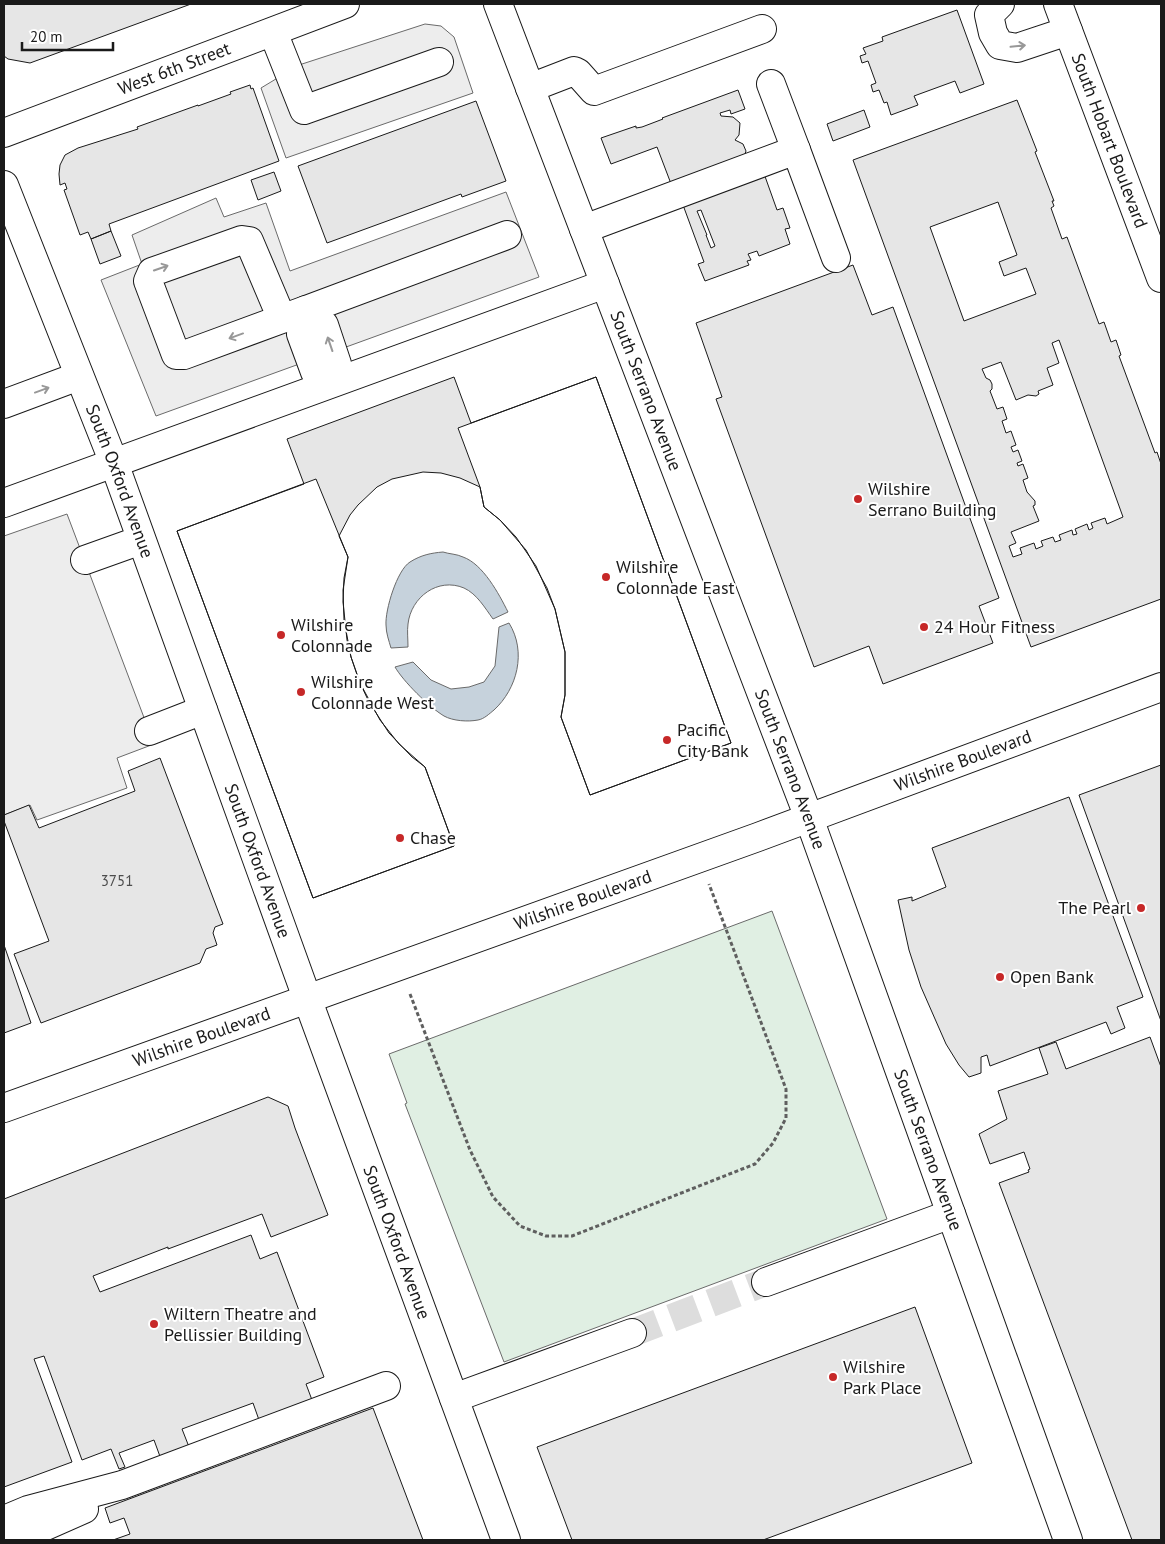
<svg xmlns="http://www.w3.org/2000/svg" width="1165" height="1544" viewBox="0 0 1165 1544" font-family="'PT Sans',sans-serif">
<style>
.green{fill:#e0efe3;stroke:#6a6a6a}
.parking{fill:#ededed;stroke:#6a6a6a}
.water{fill:#c6d2dc;stroke:#6a6a6a}
.building{fill:#e6e6e6;stroke:#1a1a1a;fill-rule:evenodd}
.lines{fill:none;stroke-linecap:round;stroke-linejoin:round}
.minor-tunnel{stroke:#ddd;stroke-width:28;stroke-dasharray:28 14;stroke-linecap:butt}
.minor-casing{stroke:#1a1a1a;stroke-width:30}
.major-casing{stroke:#1a1a1a;stroke-width:30}
.path{stroke:#5f5f5f;stroke-width:3;stroke-dasharray:4 2.5;stroke-linecap:butt}
.minor{stroke:#fff;stroke-width:28}
.major{stroke:#fff;stroke-width:28}
.oneway{stroke:#989898}
.poi-dot{fill:#c62828;stroke:#fff;stroke-width:2}
.labels{text-anchor:middle;stroke-width:4;stroke-linejoin:round;paint-order:stroke}
.number-label{font-size:15px;fill:#4d4d4d}
.street-label{font-size:18px;fill:#1a1a1a;stroke:#fff}
.poi-label{font-size:18px;fill:#1a1a1a;stroke:#fff;text-anchor:start}
</style>
<rect width="100%" height="100%" fill="#fff"/>
<path class="green" d="M772 911 887 1219 504 1362 405 1104 407 1103 389 1054Z"/>
<path class="parking" d="M425 24 441 26 454 37 473 93 286 158 261 88 299 65Z
M506 192 539 277 156 416 101 280 142 264 132 235 216 198 224 217 266 203 290 271Z
M67 514 154 744 117 758 127 788 37 820 30 805 4 815V536Z"/>
<path class="water" d="M443 552C449 554 457 554 463 557 483 564 499 594 508 612L493 619C485 608 477 594 464 588 438 577 411 597 408 624 407 631 408 639 408 647L391 648C389 641 386 633 386 625 385 610 397 570 410 562 421 555 431 553 443 552Z
M509 623C527 652 517 689 494 710 489 714 484 719 478 720 468 722 453 721 444 716 429 707 403 681 395 667L413 662 431 680 451 689 469 687 484 682 495 666 499 627Z"/>
<path class="building" d="M4 4H191L30 63 8 59 4 56Z
M957 10 984 84 960 93 955 81 914 96 918 105 891 115 887 102 884 103 879 90 873 92 871 85 876 83 868 61 862 63 860 56 866 54 863 48 883 41 882 37Z
M250 85 251 89 253 88 279 161 109 224 111 231 91 239 88 232 80 235 64 190 67 189 65 183 60 185 59 174 60 165 65 155 78 148 138 129 137 127 198 105V106L231 94 230 92Z
M738 90 745 109 731 114 730 110 720 113 721 116 733 117 740 123 739 135 735 140 743 144 746 151 743 160 673 189 657 147 611 164 601 138 636 126V128L642 127 663 119 662 118Z
M1017 100 1037 151 1035 152 1054 201H1052L1054 206 1051 208 1062 239 1067 237 1099 324 1104 322 1111 342 1116 340 1121 355 1119 356 1155 453 1157 452 1161 464V599L1031 647 853 160ZM998 202 1017 255 999 262 1004 276 1026 268 1036 294 964 321 930 227ZM1059 340 1123 517 1107 524 1105 518 1091 523 1093 528 1089 530 1087 524 1075 529 1077 534 1073 535 1072 530 1059 535 1061 540 1055 542 1053 537 1041 541 1043 546 1036 549 1034 543 1020 548 1022 554 1013 557 1009 546 1016 543 1011 532 1039 521 1033 506 1035 505V501L1027 492 1023 480 1028 478 1023 464 1018 466 1017 463 1022 461 1018 450 1013 452 1011 447 1016 445 1011 431 1006 433 1002 421 1007 419 1003 407 997 409 990 391 992 389V384L990 380 986 378 982 369 1001 362 1016 400 1028 395 1036 396 1039 394 1038 391 1053 385 1047 368 1059 363 1052 343Z
M476 101 506 181 462 197 461 194 327 243 298 166Z
M864 110 870 127 833 141 827 124Z
M762 168 777 210 783 208 790 228 785 229 790 244 759 256 757 251 748 254 751 260 747 261 749 265 705 281 698 264 704 262 683 205ZM701 210 715 246 711 248 706 235H707L697 211Z
M274 172 281 191 258 200 251 180Z
M111 231 121 256 100 264 91 239Z
M853 265 872 315 893 307 999 598 979 606 993 643 883 684 869 646 814 667 716 399 722 397 696 323Z
M454 377 471 423 596 377 731 743 590 795 561 717 565 695V652L555 609 536 566 516 537 500 520 484 507 480 487 460 478 441 473 423 472 392 479 377 487 358 505 350 515 339 536 348 557 344 578 343 602 347 640 351 657 360 683 380 720 399 744 425 767 454 846 313 898 177 531 304 484 287 439Z
M596 377 731 743 590 795 561 717 565 695V652L555 609 547 588 526 550 500 520 484 507 480 487 458 428Z
M316 479 348 557 343 590 344 620 351 657 360 683 369 702 389 733 412 757 425 767 454 846 313 898 177 531Z
M160 758 223 924 215 927 213 933 217 945 206 949 200 963 41 1023 14 954 49 941 4 821V815L29 805 39 828 135 791 128 771Z
M1161 765V1021L1079 795Z
M1069 797 1143 997 1117 1007 1125 1028 1111 1034 1106 1022 990 1066 987 1055 981 1057V1073L969 1077 959 1065 946 1044 921 987 909 950 898 900 912 897V901L946 887 932 848Z
M4 945 31 1023 4 1033Z
M1150 1037 1161 1067V1540H1132L999 1183 1029 1172 1028 1170 1030 1169 1024 1152 990 1164 979 1134 1007 1119 998 1091 1048 1074 1039 1048 1056 1042 1066 1069Z
M268 1097 288 1106 295 1128 328 1215 271 1237 262 1214 168 1249V1247L93 1276 100 1292 251 1235 260 1259 277 1252 324 1377 306 1384 312 1400 259 1420 253 1403 182 1429 191 1452 162 1462 154 1440 119 1453 125 1467 119 1469 111 1449 82 1460 44 1356 34 1359 72 1462 4 1487V1199Z
M915 1307 972 1463 763 1540H572L537 1447Z
M373 1408 423 1540H113L130 1534 124 1518 110 1523 105 1508Z"/>
<g class="lines">
<path class="minor-tunnel" d="M632 1333 766 1282"/>
<defs>
<g id="minor">
<path id="s1" d="M498 4 809 818 1068 1540"/>
<path d="M1000 4 989 15 993 33 1000 45 1017 48 1068 31"/>
<path id="s2" d="M1058 4 1161 278"/>
<path d="M273 32 304 110 439 62"/>
<path d="M771 84 796 150"/>
<path d="M530 88 574 71 578 73 594 91 762 29"/>
<path id="s3" d="M4 185 114 463 307 998 506 1540"/>
<path d="M584 229 796 150 836 258"/>
<path d="M306 310 507 235"/>
<path d="M310 318 301 334 315 372 327 376"/>
<path d="M282 319 249 241 242 240 152 272 148 281 176 355H184L306 310 310 318 324 325 337 364 327 376"/>
<path d="M4 404 79 376"/>
<path d="M4 503 605 284"/>
<path d="M85 560 141 540"/>
<path d="M149 731 203 710"/>
<path d="M766 1282 951 1214"/>
<path d="M454 1398 632 1333"/>
<path d="M4 1520 28 1510 122 1485 386 1386"/>
<path d="M9 1540 41 1528 84 1509"/>
</g>
<g id="major">
<path id="s4" d="M4 133 345 4"/>
<path id="s5" d="M4 1108 758 837 1161 687"/>
</g>
</defs>
<use href="#minor" class="minor-casing"/>
<use href="#major" class="major-casing"/>
<path class="path" d="M410 994 470 1150 493 1197 520 1226 546 1236H572L755 1164 773 1143 786 1118V1089L709 884"/>
<use href="#minor" class="minor"/>
<use href="#major" class="major"/>
</g>
<defs><path id="oneway-shaft" d="M-6 0H5M1.5-3L5.5 0L1.5 3" fill="none" stroke-width="1.6" stroke-linecap="round" stroke-linejoin="round" transform="scale(1.25)"/></defs>
<g class="oneway">
<use href="#oneway-shaft" transform="translate(1018 46) rotate(-6)"/>
<use href="#oneway-shaft" transform="translate(161 268) rotate(-19)"/>
<use href="#oneway-shaft" transform="translate(236 336) rotate(160)"/>
<use href="#oneway-shaft" transform="translate(330 344) rotate(-109)"/>
<use href="#oneway-shaft" transform="translate(42 390) rotate(-20)"/>
</g>
<g class="poi-dot">
<circle cx="858" cy="499" r="5"/>
<circle cx="606" cy="577" r="5"/>
<circle cx="924" cy="627" r="5"/>
<circle cx="281" cy="635" r="5"/>
<circle cx="301" cy="692" r="5"/>
<circle cx="667" cy="740" r="5"/>
<circle cx="400" cy="838" r="5"/>
<circle cx="1141" cy="908" r="5"/>
<circle cx="1000" cy="977" r="5"/>
<circle cx="154" cy="1324" r="5"/>
<circle cx="833" cy="1377" r="5"/>
</g>
<g class="labels">
<g class="number-label">
<text x="117" y="886">3751</text>
</g>
<g class="street-label">
<text dy="6" stroke="none"><textPath href="#s4" startOffset="182">West 6th Street</textPath></text>
<text dy="6" stroke="none"><textPath href="#s2" startOffset="146">South Hobart Boulevard</textPath></text>
<text dy="6" stroke="none"><textPath href="#s1" startOffset="414">South Serrano Avenue</textPath></text>
<text dy="6" stroke="none"><textPath href="#s3" startOffset="318">South Oxford Avenue</textPath></text>
<text dy="6" stroke="none"><textPath href="#s5" startOffset="1020">Wilshire Boulevard</textPath></text>
<text dy="6" stroke="none"><textPath href="#s1" startOffset="819">South Serrano Avenue</textPath></text>
<text dy="6" stroke="none"><textPath href="#s3" startOffset="722">South Oxford Avenue</textPath></text>
<text dy="6" stroke="none"><textPath href="#s5" startOffset="615">Wilshire Boulevard</textPath></text>
<text dy="6" stroke="none"><textPath href="#s5" startOffset="210">Wilshire Boulevard</textPath></text>
<text dy="6" stroke="none"><textPath href="#s1" startOffset="1224">South Serrano Avenue</textPath></text>
<text dy="6" stroke="none"><textPath href="#s3" startOffset="1128">South Oxford Avenue</textPath></text>
</g>
<g class="poi-label">
<text x="868" y="495">Wilshire<tspan x="868" dy="21">Serrano Building</tspan></text>
<text x="616" y="573">Wilshire<tspan x="616" dy="21">Colonnade East</tspan></text>
<text x="291" y="631">Wilshire<tspan x="291" dy="21">Colonnade</tspan></text>
<text x="934" y="633">24 Hour Fitness</text>
<text x="311" y="688">Wilshire<tspan x="311" dy="21">Colonnade West</tspan></text>
<text x="677" y="736">Pacific<tspan x="677" dy="21">City Bank</tspan></text>
<text x="410" y="844">Chase</text>
<text x="1131" y="914" text-anchor="end">The Pearl</text>
<text x="1010" y="983">Open Bank</text>
<text x="164" y="1320">Wiltern Theatre and<tspan x="164" dy="21">Pellissier Building</tspan></text>
<text x="843" y="1373">Wilshire<tspan x="843" dy="21">Park Place</tspan></text>
</g>
</g>
<rect width="1165" height="1544" fill="none" stroke="#1a1a1a" stroke-width="10"/>
<path d="M22 42v8h91v-8" fill="none" stroke="#1a1a1a" stroke-width="2.5"/>
<text x="30" y="42" font-size="15" fill="#1a1a1a" stroke="#ffffff" stroke-width="4" paint-order="stroke">20 m</text>
</svg>
